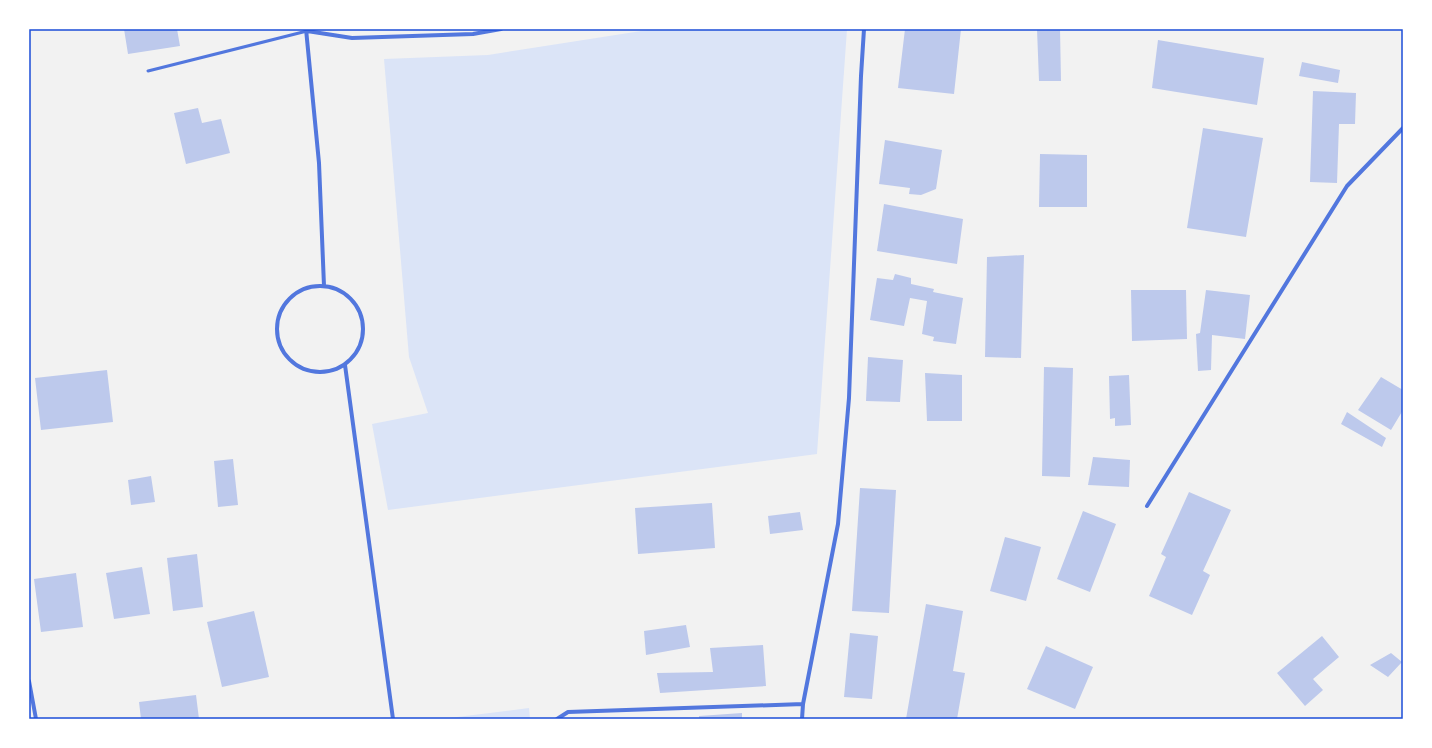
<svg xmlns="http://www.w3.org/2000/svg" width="1432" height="748" viewBox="0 0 1432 748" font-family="'Sofia Sans Condensed',sans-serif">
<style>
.green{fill:#dbe4f7}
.building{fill:#bdc9ec}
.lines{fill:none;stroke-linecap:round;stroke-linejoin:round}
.service{stroke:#5277de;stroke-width:3}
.minor{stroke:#5277de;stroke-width:4}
.neatline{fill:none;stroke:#1d4ed8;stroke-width:1.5}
</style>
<rect width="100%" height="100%" fill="#f2f2f2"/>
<path class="green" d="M654 29H847L817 454 388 510 372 424 428 413 409 357 384 59 488 55Z
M529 708 530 719H441Z"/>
<path class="building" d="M124 29H177L180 46 128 54Z
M905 29H961L954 94 898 88Z
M1037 29H1060L1061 81H1039Z
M1158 40 1264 58 1257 105 1152 88Z
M1302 62 1340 70 1338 83 1299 76Z
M1313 91 1356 93 1355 124H1339L1337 183 1310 182Z
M198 108 202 123 221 119 230 153 186 164 174 113Z
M1203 128 1263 138 1246 237 1187 228Z
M885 140 942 150 936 189 921 195 909 194 910 188 879 184Z
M1040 154 1087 155V207H1039Z
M884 204 963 219 957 264 877 251Z
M1024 255 1021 358 985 357 987 257Z
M895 274 911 278V284L934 289 933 292 963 298 956 344 933 341 934 337 922 334 927 301 910 298 904 326 870 320 877 278 893 280Z
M1131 290H1186L1187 339 1132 341Z
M1206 290 1250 295 1245 339 1212 335 1211 370 1198 371 1196 334 1200 333Z
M868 357 903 360 900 402 866 401Z
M1044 367 1073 368 1070 477 1042 476Z
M107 370 113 422 41 430 35 378Z
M925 373 962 375V421H927Z
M1129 375 1131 425 1115 426V418L1110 419 1109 376Z
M1381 377 1403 390V410L1391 430 1358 410Z
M1347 412 1386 438 1382 447 1341 424Z
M1093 457 1130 460 1129 487 1088 485Z
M233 459 238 505 218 507 214 461Z
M151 476 155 502 131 505 128 480Z
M860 488 896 490 889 613 852 611Z
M1189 492 1231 510 1203 571 1210 575 1192 615 1149 596 1166 557 1161 554Z
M712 503 715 548 638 554 635 508Z
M1083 511 1116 524 1090 592 1057 579Z
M800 512 803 530 770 534 768 516Z
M1005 537 1041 547 1026 601 990 591Z
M197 554 203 607 173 611 167 558Z
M142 567 150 614 114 619 106 573Z
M76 573 83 627 41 632 34 579Z
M926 604 963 611 953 671 965 673 957 719H906Z
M254 611 269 677 222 687 207 622Z
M686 625 690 647 646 655 644 631Z
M850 633 878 636 872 699 844 697Z
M1322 636 1339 657 1313 679 1323 690 1305 706 1277 673Z
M763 645 766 686 660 693 657 673 713 672 710 648Z
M1046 646 1093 667 1075 709 1027 689Z
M1391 653 1402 662 1388 677 1370 665Z
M196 695 199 719H141L139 702Z
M742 713V719H699V716Z"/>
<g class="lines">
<path class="service" d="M148 71 307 31"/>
<path class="minor" d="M306 29 319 163 324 286
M307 31 352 38 473 34 501 29
M277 329a43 43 0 1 1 86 0a43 43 0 1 1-86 0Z
M345 365 393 719
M1147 506 1347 186 1403 128
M29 681 36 719
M557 719 568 712 803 704
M802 719 803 704 838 524 849 398 861 76 864 29"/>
</g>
<rect width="1432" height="748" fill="none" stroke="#ffffff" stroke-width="60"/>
<rect x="30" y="30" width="1372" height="688" class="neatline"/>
</svg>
